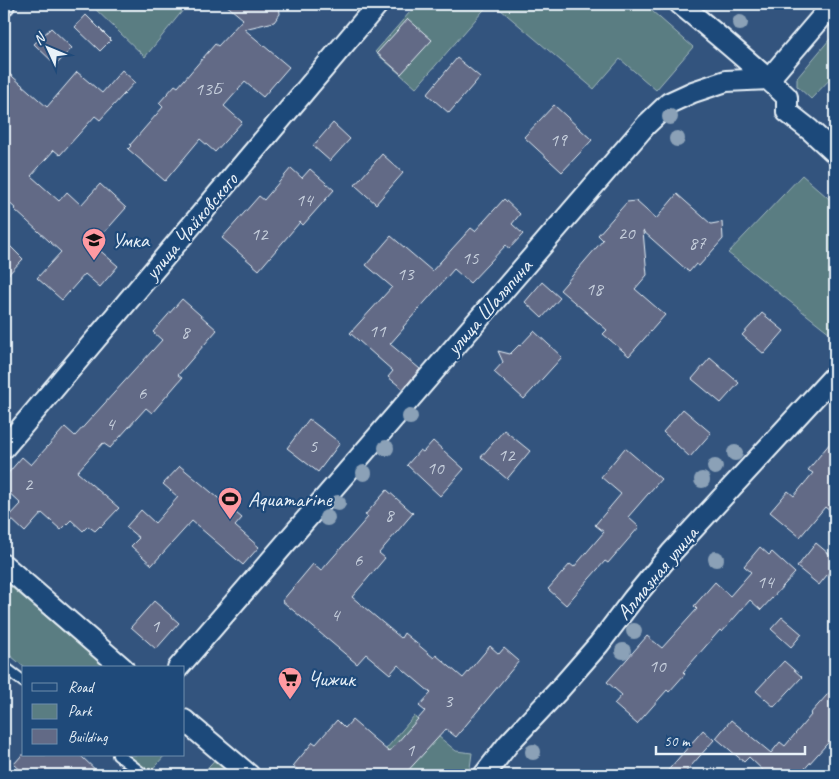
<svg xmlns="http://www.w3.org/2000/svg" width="839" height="779" viewBox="0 0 839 779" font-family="Caveat,sans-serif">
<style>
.green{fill:#5a7d82;stroke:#a1b7bd}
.building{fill:#626a86;stroke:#e8f1f8}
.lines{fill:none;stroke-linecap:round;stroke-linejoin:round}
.service-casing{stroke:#e8f1f8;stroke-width:14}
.minor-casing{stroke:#e8f1f8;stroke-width:24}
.service{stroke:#1f4a7a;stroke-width:10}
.minor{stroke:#1f4a7a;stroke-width:20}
.tree{fill:#8ba1b7}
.labels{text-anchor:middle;stroke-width:4.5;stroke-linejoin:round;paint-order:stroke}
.number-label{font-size:19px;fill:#c6cfdc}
.street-label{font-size:21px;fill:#e8f1f8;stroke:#1f4a7a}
.poi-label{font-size:21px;fill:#e8f1f8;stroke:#1f4a7a;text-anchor:start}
</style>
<rect width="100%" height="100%" fill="#33547e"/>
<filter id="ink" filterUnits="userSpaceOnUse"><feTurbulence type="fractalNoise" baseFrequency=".02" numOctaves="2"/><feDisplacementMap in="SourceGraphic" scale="10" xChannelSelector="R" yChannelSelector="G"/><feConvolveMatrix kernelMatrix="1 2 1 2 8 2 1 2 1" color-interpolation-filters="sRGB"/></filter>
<g filter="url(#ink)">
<path class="green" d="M90 4H188L145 57Z
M417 4H489L416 88 375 52Z
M494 4H644L693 47 656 90 620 59 594 89Z
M835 33V74L811 99 797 86V78Z
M802 175 835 204V337L728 253Z
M4 581 106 668H25L4 650Z
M414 716 456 751 472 753 469 775H364Z
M128 755H165L149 773Z
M219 755 237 775H201Z"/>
<path class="building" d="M225 4H279L280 14 274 22 244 29 289 67 263 97 245 82 224 106 242 122 215 152 200 139 165 181 128 149 131 146 130 145 163 107 159 103 175 85 178 87 215 44 218 46 243 19Z
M86 15 111 40 100 51 75 27Z
M408 19 432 40 401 74 377 53Z
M51 28 72 48 56 65 34 44Z
M457 58 480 77 449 113 427 94Z
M4 69 47 107 77 72 102 93 122 70 135 82 100 120 95 116 60 155 54 150 31 176 59 201 67 192 81 205 100 184 126 208 103 234 106 237 97 248 118 266 100 287 85 274 62 300 37 278 61 252 15 210 16 209 4 198Z
M554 105 592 140 562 172 524 137Z
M333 123 350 139 330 161 313 146Z
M382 154 403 173 376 204 355 185Z
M291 168 302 178 310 169 334 190 303 225 300 222 259 270 222 238 259 196 264 200Z
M677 194 711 224 722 222 723 239 699 266 696 264 689 272 643 231 647 275 635 289 665 315 629 356 603 334 607 330 560 290 603 240 598 235 627 202 636 201 656 219Z
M504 199 520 214 512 224 523 234 509 249 506 245 470 283 454 269 403 327 404 328 390 344 420 369 403 389 388 377 393 371 350 333 392 287 366 265 391 236 432 271 471 228 475 231Z
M4 240 23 259 4 279Z
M542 282 560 298 542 318 525 302Z
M182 299 217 330 178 375 182 378 152 413 146 408 110 448 103 443 77 472 119 508 101 527 100 526 95 531 88 526 83 531 71 520 61 530 42 513 25 532 9 517 21 504 4 488V478L22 457 31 465 65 427 75 436 162 340 153 332Z
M762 313 784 331 764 354 742 335Z
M534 331 562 357 524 399 494 372 503 362 498 351 510 354 519 345 520 346Z
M710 358 739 383 721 403 692 379Z
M683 409 711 433 690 457 663 432Z
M309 419 340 443 318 472 287 448Z
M504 430 530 451 507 479 481 457Z
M835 437V515L825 507 800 537 770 512 788 491 794 496 813 473 808 470Z
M433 441 464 469 440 496 407 465 420 450 423 452Z
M625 448 661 479 628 517 639 527 608 563 605 561 566 605 548 589 570 564 574 567 604 532 595 525 621 494 601 477Z
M180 466 242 518 235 526 259 547 243 565 192 521 152 565 131 546 139 538 126 527 141 510 155 523 178 497 163 484Z
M387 490 413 513 379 553 385 558 352 597 401 638 404 633 434 658 436 655 463 678 490 646 499 654 504 648 519 661 456 737 446 729 404 775H304L293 766 313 742 316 744 337 720 345 728 352 720 389 752 425 711 419 706 431 693 398 665 390 674 366 654 357 664 282 601 313 564 321 571 368 517 365 515Z
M816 543 835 559V565L819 585 797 567Z
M760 547 769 555 772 552 795 573 761 610 750 600 722 632 720 630 683 672 685 674 669 692 667 690 637 724 614 704 622 695 607 682 647 636 662 648 697 609 694 606 715 582 730 596 751 572 744 566Z
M154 601 179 623 156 649 131 627Z
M782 617 802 634 791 647 771 629Z
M784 661 802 677 774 707 756 691Z
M835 686V735L799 775H783L774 768 768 775 749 757 744 762 716 738 731 720 771 753 780 742 785 746 811 715 810 714Z
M703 730 714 740 683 775H664Z
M22 755H80L101 775H26L14 764Z"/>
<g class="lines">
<defs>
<path id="service" d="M4 667 24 682
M118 755 144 775"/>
<path id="minor" d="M680 4C716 34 753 64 787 97V112L810 130 835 153
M4 5V4
M4 448 378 4
M4 565 123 668
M178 668 646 125 669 103 693 92 726 81 769 79 833 4
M184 720 249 775
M484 775 509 743 558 691 599 644 633 599 671 553 835 375"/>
</defs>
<use href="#service" class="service-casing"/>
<use href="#minor" class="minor-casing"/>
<use href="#service" class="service"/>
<use href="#minor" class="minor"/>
</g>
<g class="tree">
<circle cx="740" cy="23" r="8"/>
<circle cx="670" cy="117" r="8"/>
<circle cx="677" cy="139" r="8"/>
<circle cx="410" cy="417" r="8"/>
<circle cx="386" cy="448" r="8"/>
<circle cx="735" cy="453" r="8"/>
<circle cx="715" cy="467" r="8"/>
<circle cx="364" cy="473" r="8"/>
<circle cx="702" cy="480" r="8"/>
<circle cx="338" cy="503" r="8"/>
<circle cx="327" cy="518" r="8"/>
<circle cx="716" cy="559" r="8"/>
<circle cx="634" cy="631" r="8"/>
<circle cx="623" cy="651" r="8"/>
<circle cx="533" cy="752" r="8"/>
</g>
</g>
<defs>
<symbol id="school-pin" viewBox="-11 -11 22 30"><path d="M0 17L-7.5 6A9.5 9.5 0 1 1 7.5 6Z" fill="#ff9aa2" stroke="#1f4a7a"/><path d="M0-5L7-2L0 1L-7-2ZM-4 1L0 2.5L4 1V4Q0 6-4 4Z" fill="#111"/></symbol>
<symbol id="stadium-pin" viewBox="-11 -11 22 30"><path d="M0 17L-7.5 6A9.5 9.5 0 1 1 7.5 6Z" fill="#ff9aa2" stroke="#1f4a7a"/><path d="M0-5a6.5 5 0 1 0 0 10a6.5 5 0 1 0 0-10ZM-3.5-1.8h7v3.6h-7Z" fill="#111"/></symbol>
<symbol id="supermarket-pin" viewBox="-11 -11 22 30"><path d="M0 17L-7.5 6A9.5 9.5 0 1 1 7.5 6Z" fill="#ff9aa2" stroke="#1f4a7a"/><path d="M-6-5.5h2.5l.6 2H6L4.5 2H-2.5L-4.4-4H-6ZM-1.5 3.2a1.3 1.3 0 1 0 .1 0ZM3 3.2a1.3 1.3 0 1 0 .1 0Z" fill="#111"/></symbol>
</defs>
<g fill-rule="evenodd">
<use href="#school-pin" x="80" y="226" width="28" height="38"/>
<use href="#stadium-pin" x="216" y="485" width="28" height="38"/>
<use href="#supermarket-pin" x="276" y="665" width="28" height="38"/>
</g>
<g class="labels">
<g class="number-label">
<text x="208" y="95">13Б</text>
<text x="558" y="146">19</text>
<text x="304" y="206">14</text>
<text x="626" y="239">20</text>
<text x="259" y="240">12</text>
<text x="697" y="249">87</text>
<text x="470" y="264">15</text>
<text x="405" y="280">13</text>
<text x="594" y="295">18</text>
<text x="377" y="337">11</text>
<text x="185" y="338">8</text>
<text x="142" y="399">6</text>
<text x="110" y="430">4</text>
<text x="313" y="452">5</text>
<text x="506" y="461">12</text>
<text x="435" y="474">10</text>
<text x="28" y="490">2</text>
<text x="389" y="521">8</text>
<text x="358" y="566">6</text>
<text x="765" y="588">14</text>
<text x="335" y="621">4</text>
<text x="155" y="632">1</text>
<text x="657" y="672">10</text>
<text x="448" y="707">3</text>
<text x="410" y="756">1</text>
</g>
<g class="street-label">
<text transform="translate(191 226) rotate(-50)" y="7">улица Чайковского</text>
<text transform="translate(489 307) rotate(-49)" y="7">улица Шаляпина</text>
<text transform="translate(657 573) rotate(-50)" y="7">Алмазная улица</text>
</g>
<g class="poi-label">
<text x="112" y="247">Умка</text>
<text x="248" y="506">Aquamarine</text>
<text x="308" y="686">Чижик</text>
</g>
</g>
<rect width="839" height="779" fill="none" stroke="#1f4a7a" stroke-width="20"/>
<rect x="10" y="10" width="819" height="759" fill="none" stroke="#e8f1f8" stroke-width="2" filter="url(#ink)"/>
<rect x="22" y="666" width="162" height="90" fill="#1f4a7a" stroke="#6f8dac"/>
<rect x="32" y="683" width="25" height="8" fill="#1f4a7a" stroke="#6f8dac"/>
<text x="68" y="692" font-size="15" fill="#e8f1f8">Road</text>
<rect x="32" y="704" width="25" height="15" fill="#5a7d82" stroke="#6f8dac"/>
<text x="68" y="716" font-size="15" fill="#e8f1f8">Park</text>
<rect x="32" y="729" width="25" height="15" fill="#626a86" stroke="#6f8dac"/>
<text x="68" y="742" font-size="15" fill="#e8f1f8">Building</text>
<g transform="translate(48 48) rotate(314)" stroke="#1f4a7a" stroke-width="4" paint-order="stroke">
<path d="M0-4L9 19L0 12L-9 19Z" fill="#e8f1f8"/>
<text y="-8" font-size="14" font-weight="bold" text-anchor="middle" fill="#e8f1f8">N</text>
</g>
<path d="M656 746v8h149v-8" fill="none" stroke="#e8f1f8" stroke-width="2.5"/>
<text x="664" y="746" font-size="15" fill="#e8f1f8" stroke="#1f4a7a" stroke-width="4" paint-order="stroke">50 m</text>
</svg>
